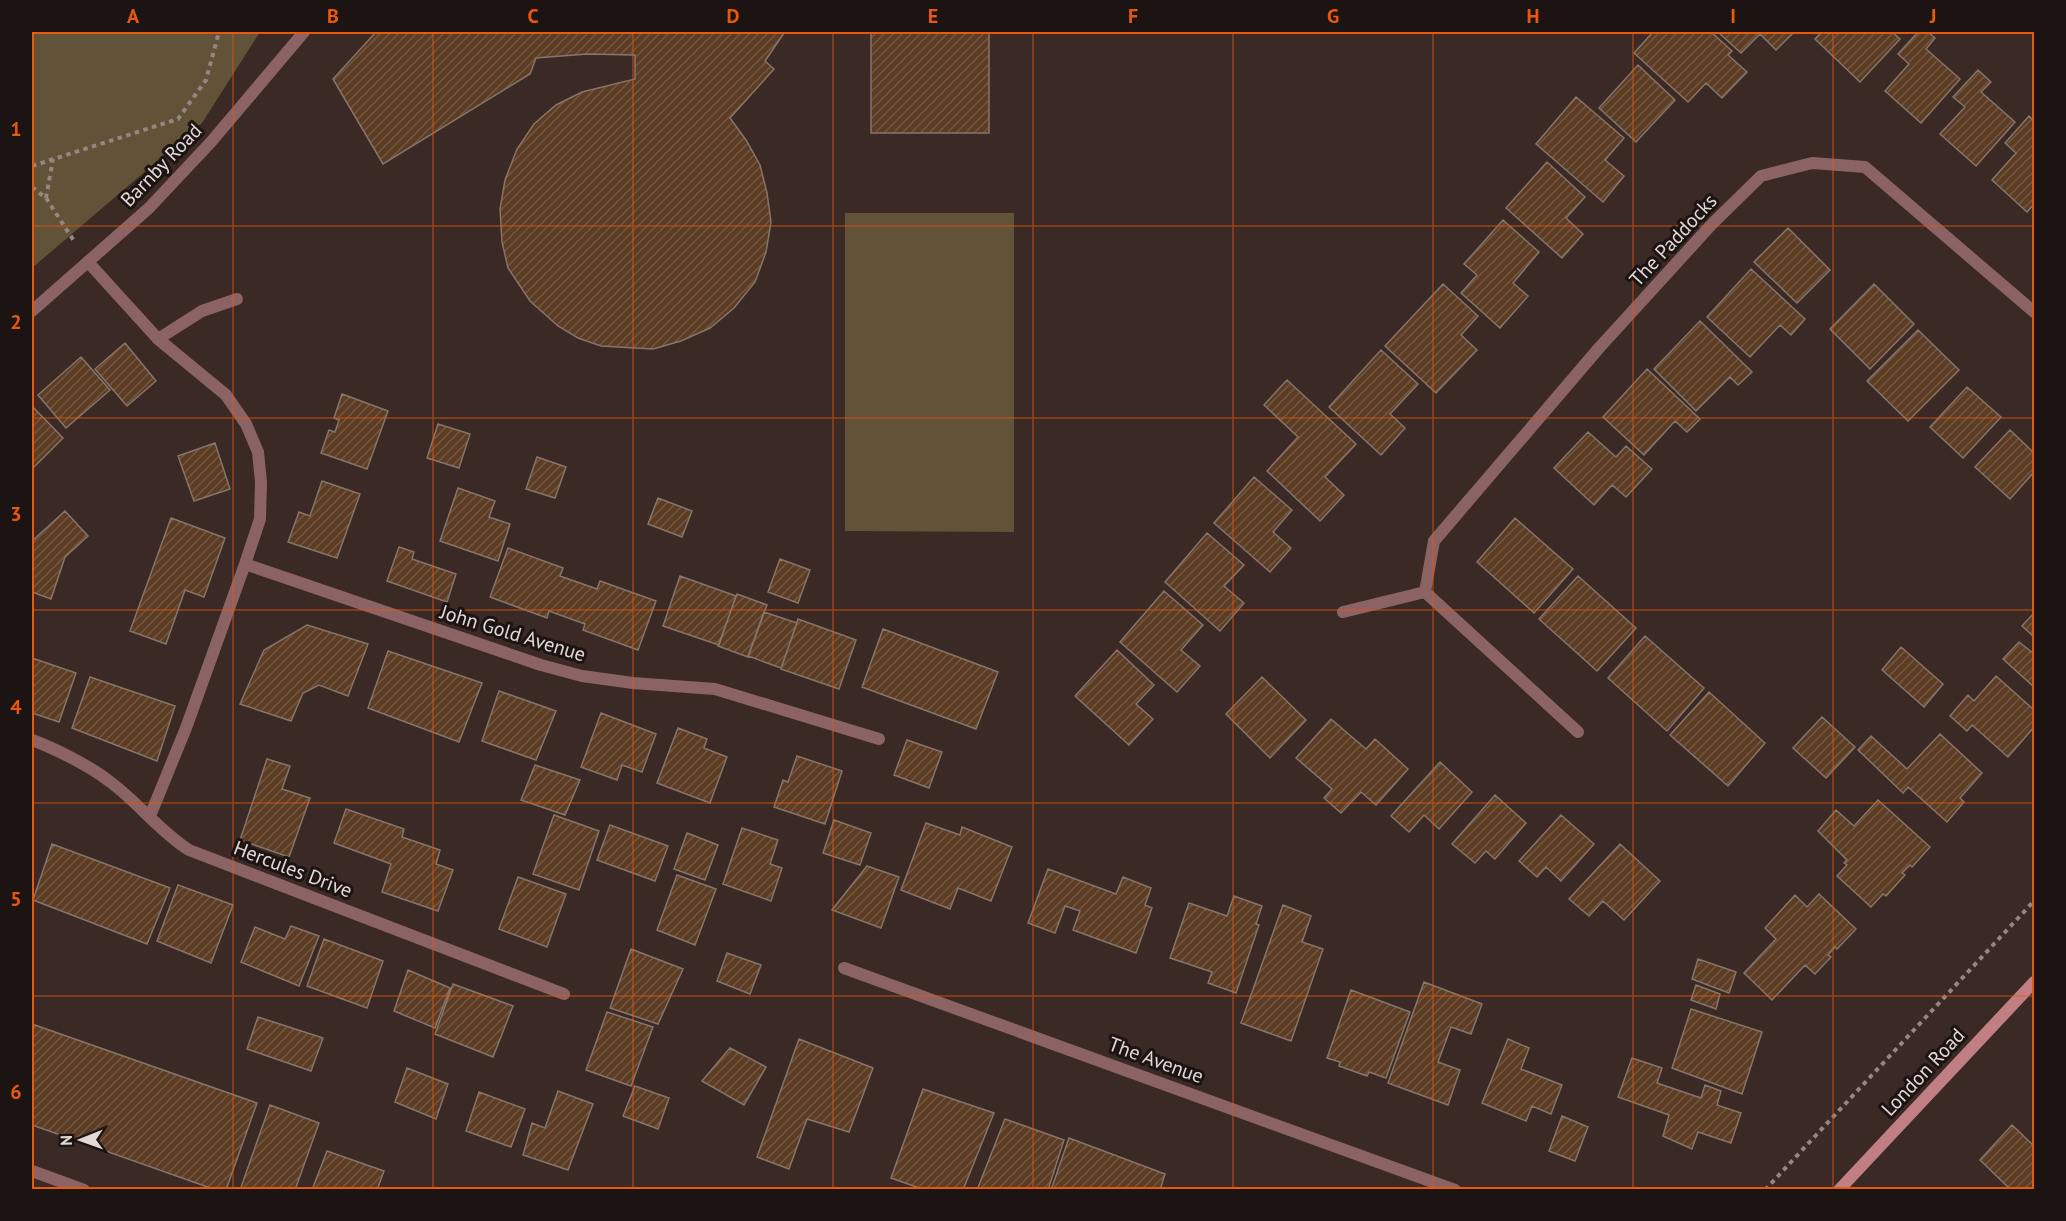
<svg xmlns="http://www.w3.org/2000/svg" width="2066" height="1221" viewBox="0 0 2066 1221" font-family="'PT Sans',sans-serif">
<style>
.green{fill:#625237}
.building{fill:url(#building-hatch);stroke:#85756a;stroke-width:1.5}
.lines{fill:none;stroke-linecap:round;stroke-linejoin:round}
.path{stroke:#948682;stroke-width:4;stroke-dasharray:4.5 4.5;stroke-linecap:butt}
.service{stroke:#8c6365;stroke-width:12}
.minor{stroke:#8c6365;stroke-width:12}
.tertiary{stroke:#8c6365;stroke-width:12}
.secondary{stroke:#c17f84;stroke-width:12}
.grid{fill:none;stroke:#e8590c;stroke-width:1.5;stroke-opacity:0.55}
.labels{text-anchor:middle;stroke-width:6;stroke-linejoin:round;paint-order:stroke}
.street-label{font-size:20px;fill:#e3d8d5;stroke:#1b1412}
.neatline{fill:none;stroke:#e8590c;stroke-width:2}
.grid-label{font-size:20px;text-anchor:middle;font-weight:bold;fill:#e8590c}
</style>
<defs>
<pattern id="building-hatch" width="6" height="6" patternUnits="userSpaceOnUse" patternTransform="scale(1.5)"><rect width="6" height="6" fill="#5c3c23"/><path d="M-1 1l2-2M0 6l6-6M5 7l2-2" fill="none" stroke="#735742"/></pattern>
</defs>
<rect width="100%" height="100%" fill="#3a2924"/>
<path class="green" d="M32 32H260L202 123 32 268Z
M845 213H1014V532L845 531Z"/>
<path class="building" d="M376 32H782L784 33 765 61 774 69 730 118 746 140 760 165 767 193 771 222 766 252 755 282 734 308 710 328 681 341 653 349 601 346 578 338 558 326 530 301 508 268 502 242 500 209 505 180 517 149 534 124 556 105 582 92 635 79V55L587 54 536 58 530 74 383 164 333 79Z
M871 32H989V133H871Z
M1653 32H1711L1732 51 1728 55 1747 72 1722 98 1706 83 1688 102 1634 53Z
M1718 32H1794L1776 50 1760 34 1741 53Z
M1822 32H1892L1900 39 1860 82 1815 39Z
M1918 32H1928L1935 38 1926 49 1960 79 1921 123 1885 91 1909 64 1898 54Z
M1638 65 1675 100 1636 142 1599 108Z
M1978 70 1991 82 1981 92 2015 122 1976 166 1940 134 1965 107 1953 97Z
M1576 97 1624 138 1605 160 1624 176 1603 202 1536 144Z
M2029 116 2034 121V204L2027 212 1992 180 2016 153 2005 143Z
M1547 162 1585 197 1566 218 1583 234 1562 258 1506 208Z
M1503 220 1539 252 1513 283 1528 296 1500 328 1461 293 1477 275 1464 264Z
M1788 228 1830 270 1797 303 1754 262Z
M1751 269 1805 319 1791 335 1780 325 1750 357 1707 317Z
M1443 284 1478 316 1461 335 1477 350 1436 393 1385 346Z
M1874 284 1914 324 1870 369 1830 329Z
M1700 321 1752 372 1738 385 1730 377 1696 411 1654 369Z
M1918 330 1959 370 1908 421 1867 381Z
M125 343 156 381 127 406 95 369Z
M1381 350 1418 384 1390 414 1405 428 1381 455 1329 407Z
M81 357 110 390 66 428 38 395Z
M1647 369 1700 419 1687 432 1675 421 1644 455 1603 417Z
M1287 380 1356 444 1325 477 1344 495 1320 521 1267 471 1298 437 1264 405Z
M1967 387 2001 417 1963 458 1930 427Z
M342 394 388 411 367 469 321 453 329 430 335 432 339 420 334 418Z
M32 406 63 438 32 469Z
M438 424 470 434 459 468 427 458Z
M2010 430 2034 453V472L2010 499 1975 467Z
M1588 432 1616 457 1626 446 1652 469 1626 497 1612 485 1594 505 1554 468Z
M215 443 230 489 194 501 178 456Z
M537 457 566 467 555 498 526 489Z
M1254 477 1292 510 1273 532 1291 548 1270 572 1214 523Z
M322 481 360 494 337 558 288 542 299 512 310 516Z
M458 488 495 501 489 517 510 524 498 561 440 541Z
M658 498 692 511 682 537 648 524Z
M65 511 88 536 65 557 51 599 32 592V541Z
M171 518 225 538 204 597 185 590 166 644 130 631Z
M1515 518 1573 569 1534 613 1477 562Z
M1207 533 1244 565 1224 586 1244 603 1220 631 1165 582Z
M399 547 414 552 412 559 456 574 447 602 387 581Z
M508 548 563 568 560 576 597 589 600 581 656 601 638 650 583 630 585 624 549 611 547 618 490 597Z
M780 559 810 570 798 603 768 592Z
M680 576 736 596 719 645 663 626Z
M1578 576 1636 628 1597 671 1539 619Z
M1164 591 1203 625 1181 650 1200 666 1177 692 1120 642Z
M737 594 767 605 748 657 718 646Z
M764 612 797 623 781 668 748 656Z
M2034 613V637L2022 626Z
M798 619 856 640 839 689 781 669Z
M307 625 368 644 348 696 319 685 303 693 291 721 240 704 264 650Z
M883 629 998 672 976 729 862 687Z
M1645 636 1704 688 1667 731 1608 678Z
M2019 642 2034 654V687L2003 659Z
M1901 647 1943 684 1924 707 1882 670Z
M1117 650 1154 685 1136 704 1153 719 1129 745 1075 696Z
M388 651 482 683 459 742 368 708Z
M32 658 76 673 59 722 32 713Z
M1996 676 2034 710V727L2008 757 1972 725 1967 731 1950 716 1968 695 1974 701Z
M90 677 175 706 157 761 72 728Z
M1262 677 1306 720 1270 758 1226 714Z
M499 691 556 711 536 760 482 741Z
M1709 692 1765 743 1728 786 1670 735Z
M601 713 656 734 642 772 622 765 617 780 581 767Z
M1822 717 1855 747 1826 778 1793 748Z
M1331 719 1366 749 1375 739 1408 769 1376 805 1361 792 1341 813 1324 798 1332 789 1296 758Z
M678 728 707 739 704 748 727 757 710 803 657 783Z
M1940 734 1982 773 1960 798 1964 802 1947 822 1908 787 1903 793 1858 750 1871 736 1907 769Z
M907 740 942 752 929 788 894 775Z
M797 756 842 771 825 824 774 807 783 780 788 782Z
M267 759 290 766 282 789 310 798 289 857 240 840Z
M1440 762 1472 792 1439 829 1424 815 1409 832 1391 816Z
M535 765 580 780 565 815 521 800Z
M1495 795 1526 823 1495 859 1486 851 1475 863 1452 844Z
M1878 800 1930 847 1912 867 1910 865 1902 873 1905 875 1886 896 1883 894 1871 907 1837 876 1847 865 1844 863 1847 860 1818 831 1836 810 1854 826Z
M346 809 404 829 402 837 440 850 436 864 453 870 438 911 382 892 391 864 334 843Z
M554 815 599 831 579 890 533 874Z
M1561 815 1594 844 1561 881 1546 867 1537 877 1519 861Z
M834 820 871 833 860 865 823 853Z
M926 823 960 835 962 827 1012 847 991 901 958 888 950 909 901 890Z
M610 825 668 846 655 881 597 860Z
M742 828 778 840 770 864 782 868 771 901 723 884Z
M687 833 718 845 705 880 674 869Z
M52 844 170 888 147 944 33 900Z
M1620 844 1660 881 1624 920 1603 901 1589 916 1569 899Z
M867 866 899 877 881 928 832 910Z
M1048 869 1116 894 1123 877 1151 888 1145 905 1152 908 1136 953 1073 930 1080 911 1065 906 1055 933 1028 923Z
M677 875 716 889 695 945 657 930Z
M518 877 566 894 547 947 499 929Z
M178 885 233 905 211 963 157 941Z
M1819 894 1856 929 1837 949 1835 947 1828 955 1831 957 1815 974 1805 965 1772 1000 1744 973 1776 939 1765 928 1795 895 1807 907Z
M1234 896 1262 906 1256 924 1259 925 1236 993 1208 983 1212 972 1170 958 1189 903 1227 916Z
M1283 905 1311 916 1302 942 1323 949 1291 1041 1241 1023Z
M291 926 319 936 299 986 241 962 255 927 285 939Z
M324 939 383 961 367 1008 307 986Z
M631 949 683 969 658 1024 610 1008Z
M727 953 761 965 750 994 717 981Z
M1698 959 1736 972 1729 993 1692 979Z
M408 970 450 988 435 1028 394 1011Z
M1424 982 1482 1004 1471 1034 1451 1027 1438 1062 1460 1070 1448 1105 1388 1083Z
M453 984 513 1006 493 1057 435 1034Z
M1696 985 1720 994 1716 1009 1691 1000Z
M1351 990 1410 1012 1386 1078 1369 1072 1367 1076 1339 1066 1340 1062 1327 1058Z
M1691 1009 1762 1032 1742 1094 1672 1068Z
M607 1012 653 1027 631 1086 586 1070Z
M258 1017 323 1038 311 1071 247 1049Z
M32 1024 257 1103 226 1190H216L32 1125Z
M799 1039 873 1068 849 1132 807 1119 789 1169 757 1157Z
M1508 1039 1529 1048 1521 1069 1562 1085 1551 1114 1532 1106 1526 1121 1482 1103Z
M730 1048 766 1067 744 1105 702 1081Z
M1632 1058 1662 1068 1657 1083 1701 1098 1705 1085 1721 1091 1717 1105 1741 1113 1731 1143 1698 1132 1692 1149 1663 1136 1669 1115 1618 1097Z
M407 1068 448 1084 436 1119 395 1102Z
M635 1086 669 1098 658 1129 623 1116Z
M923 1089 994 1113 963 1190H925L891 1178Z
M558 1091 593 1104 568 1170 523 1155 532 1123 545 1128Z
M479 1092 525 1109 511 1147 466 1131Z
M270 1105 319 1123 295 1190H240Z
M1562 1116 1588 1127 1575 1161 1549 1151Z
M1005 1119 1064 1140 1048 1190H977Z
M2012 1125 2034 1146V1190H2011L1980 1160Z
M1069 1138 1165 1174 1160 1190H1051Z
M327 1151 384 1171 377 1190H312Z"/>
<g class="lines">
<path class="path" d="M32 166 178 119 206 80 219 32
M32 187 46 198 74 241
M46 198 53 159
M1765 1190 2034 901"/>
<path class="service" d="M158 339 202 311 237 299"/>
<path class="minor" d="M88 262 158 339 226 395 246 424 258 452 261 482 260 519 245 564 186 728 150 816
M245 564 541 665 582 676 633 683 715 689 879 739
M1425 592 1578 732
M1343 612 1425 592 1434 541 1599 348 1712 224 1761 176 1812 163 1865 167 2034 312
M32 740C54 748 90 766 109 781 138 802 159 831 189 850L564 994
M844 968 1455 1190
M32 1171 84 1190"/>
<path class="tertiary" d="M32 311 149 208 211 142 304 32"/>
<path class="secondary" d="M1839 1190 2034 982"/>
</g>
<path class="grid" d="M233 32V1190M433 32V1190M633 32V1190M833 32V1190M1033 32V1190M1233 32V1190M1433 32V1190M1633 32V1190M1833 32V1190M32 226H2034M32 418H2034M32 610H2034M32 803H2034M32 996H2034"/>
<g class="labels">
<g class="street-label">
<text transform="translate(161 165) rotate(-46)" y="7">Barnby Road</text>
<text transform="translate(1673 240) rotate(-47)" y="7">The Paddocks</text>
<text transform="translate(513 633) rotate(17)" y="7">John Gold Avenue</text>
<text transform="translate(293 869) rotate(21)" y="7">Hercules Drive</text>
<text transform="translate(1156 1060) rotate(20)" y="7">The Avenue</text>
<text transform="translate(1923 1072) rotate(-47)" y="7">London Road</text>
</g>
</g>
<rect width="2066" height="1221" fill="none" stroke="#1b1412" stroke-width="66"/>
<g transform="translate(81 1140) rotate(269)" stroke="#1b1412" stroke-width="4.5" paint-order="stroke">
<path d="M0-4.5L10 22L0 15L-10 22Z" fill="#e3d8d5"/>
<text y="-9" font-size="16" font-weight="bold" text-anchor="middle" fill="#e3d8d5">N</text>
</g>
<rect x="33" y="33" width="2000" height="1155" class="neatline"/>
<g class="grid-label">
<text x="133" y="23">A</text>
<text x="333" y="23">B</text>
<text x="533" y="23">C</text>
<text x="733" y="23">D</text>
<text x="933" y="23">E</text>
<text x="1133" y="23">F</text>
<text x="1333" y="23">G</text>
<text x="1533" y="23">H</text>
<text x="1733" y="23">I</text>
<text x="1933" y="23">J</text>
<text x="16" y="136">1</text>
<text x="16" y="329">2</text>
<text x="16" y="521">3</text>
<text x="16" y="714">4</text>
<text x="16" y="906">5</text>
<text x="16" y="1099">6</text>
</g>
</svg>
